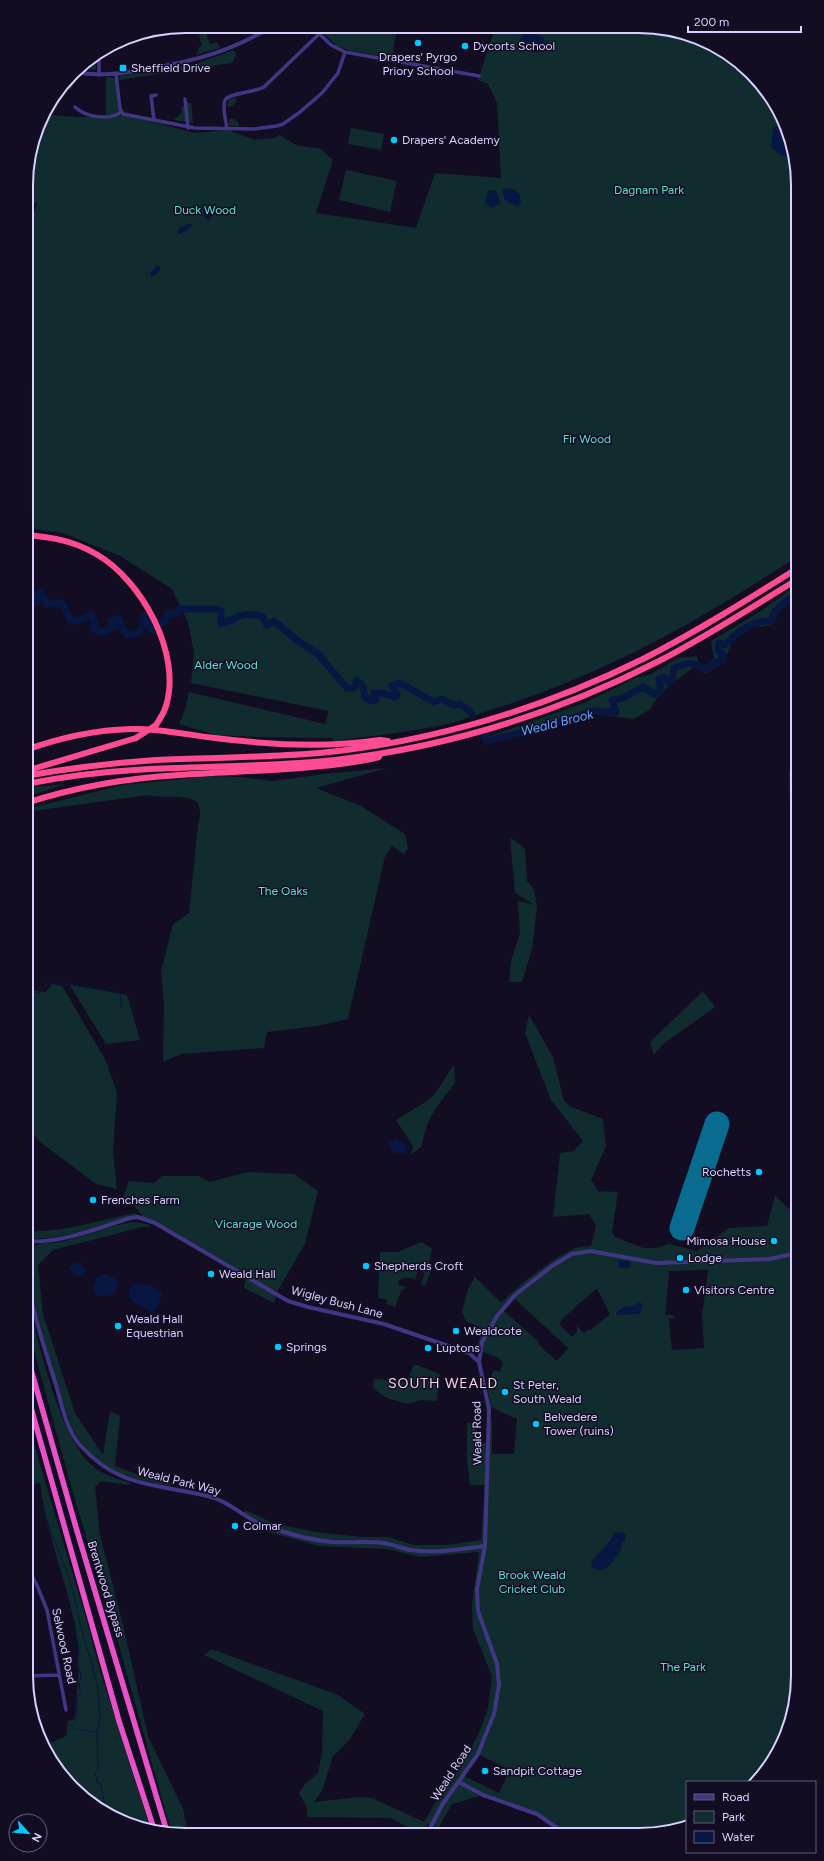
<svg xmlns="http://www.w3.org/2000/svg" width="824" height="1861" viewBox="0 0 824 1861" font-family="Figtree,sans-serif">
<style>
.green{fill:#102c2e;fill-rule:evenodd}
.water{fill:#081742}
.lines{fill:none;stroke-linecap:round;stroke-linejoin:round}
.stream{stroke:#081742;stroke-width:1}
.river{stroke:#081742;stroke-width:7}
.runway{stroke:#0a6b90;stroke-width:25}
.minor{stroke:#413684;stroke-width:3.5}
.tertiary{stroke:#413684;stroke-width:4}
.trunk{stroke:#e851c7;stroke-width:5.5}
.motorway{stroke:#ff4b8f;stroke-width:6}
.motorway-bridge{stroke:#ff4b8f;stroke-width:6}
.poi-dot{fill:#00c9fb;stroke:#130d24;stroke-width:1.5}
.labels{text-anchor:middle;stroke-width:3;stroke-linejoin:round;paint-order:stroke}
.poi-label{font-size:12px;fill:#dad0ff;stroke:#130d24;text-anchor:start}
.park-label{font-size:12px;fill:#57e3ce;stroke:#130d24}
.street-label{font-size:12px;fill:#dad0ff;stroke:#130d24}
.water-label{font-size:13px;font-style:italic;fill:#5ea4ff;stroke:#130d24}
.quarter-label{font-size:14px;letter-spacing:1px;fill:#ffd2ea;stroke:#130d24}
.rim{fill:none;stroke:#dad0ff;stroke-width:2}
</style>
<rect width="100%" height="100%" fill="#130d24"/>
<path class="green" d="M185 26H208L205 31 210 44 217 42 220 48 196 55 199 47 202 46 199 34 190 29 123 39Z
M316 27H397L392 58 348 50 337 46Z
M495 28 670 29 710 42 744 66 777 105 793 143 798 185V556C703 619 605 674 497 708 480 713 464 720 448 724 410 732 372 736 334 741L332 738 255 737 216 735 179 724 185 710 189 692 325 724 329 711 191 683 194 652 188 622 172 589 120 556 63 533 26 528V355L32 320V293L26 276V232L37 204 26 199V174L43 114 75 117H106V77L115 78 119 115 138 118 194 133 229 130 255 140 275 138 279 135 296 145 321 149 333 160 316 213 416 228 435 173 501 178 497 103 488 84 478 80Z
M234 50 236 55 232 63 198 68 197 63Z
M91 59 95 60 96 69 94 70 78 68Z
M195 64 194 69 118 80 120 76Z
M72 76 74 77 72 89 63 87Z
M236 98V102L232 106 227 107 229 99Z
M187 103H191L193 123 174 120 182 112 181 108Z
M229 119H234L239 123V126H231L229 125Z
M351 128 384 134 381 150 348 144Z
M346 170 397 181 390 212 339 200Z
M798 584 795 595 785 601 772 624 762 627 750 625C736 635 729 643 726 660L705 674 700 668 714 659 711 641 761 611Z
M697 656 698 664 671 684 657 698 649 710 634 719 589 713 544 728 495 740 487 737 584 703 636 678 651 674 678 658Z
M387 768 316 788 361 806 405 834 408 848 404 854 392 846 385 856 348 1019 317 1026 267 1032 264 1048 181 1054 163 1062 164 1002 161 972 173 924 189 913 198 825C201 816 201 811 197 802 182 793 164 799 148 795L26 812V809L123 785 213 776 241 777 273 781 324 774Z
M789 771 798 772V810H790Z
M65 784 26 797V788Z
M510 837 525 849 527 881 534 890 537 906 532 949 522 982H509L511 961 520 933 518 901 535 905 515 893Z
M52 984 62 986 106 1061 117 1093 113 1151 117 1189 96 1184 40 1142 26 1127V990L46 992Z
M69 984 127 995 140 1040 106 1044Z
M703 991 715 1007 662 1045 654 1055 650 1042Z
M529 1015 553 1057 564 1101 571 1107 603 1119 606 1146 591 1180 598 1191 618 1192 612 1232 615 1237 643 1248H656L669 1244 697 1251 729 1228 767 1226 775 1196 798 1217V1687C789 1723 784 1756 756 1782H687V1827L681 1830 639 1835 556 1834 554 1833 556 1826 537 1814 483 1795 452 1804 435 1834H431L435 1825 428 1824 423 1834H421L390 1818 307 1817V1808L299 1793 305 1784 318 1773 322 1753 323 1711 204 1655 211 1649 338 1695 365 1714 350 1739 333 1756 322 1791 314 1802 359 1797 372 1798 424 1822 438 1798 461 1767 479 1733 488 1708 492 1676 473 1629 472 1605 479 1552 420 1557 387 1549 319 1546 254 1528 256 1523 244 1516 245 1510 273 1523 315 1532 362 1537H388L414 1545H447L481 1540 485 1485H470L467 1458V1423H476V1442L488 1443 489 1418 492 1421V1454H514L517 1419 491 1407 487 1386 494 1370 500 1372 503 1362C497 1354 484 1355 476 1348L484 1329 466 1321 462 1312 468 1289 475 1277 501 1303C519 1285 550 1260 573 1249 578 1246 586 1247 591 1246L596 1226 589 1214 553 1217 560 1153 574 1151 583 1141 551 1100 525 1033ZM708 1270 702 1316 704 1348 672 1350 669 1319 675 1318 673 1315H665L669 1273 668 1271ZM597 1288 610 1314 591 1330 590 1329 584 1333 577 1326V1332L572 1337 560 1325 561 1320ZM515 1299 568 1348 557 1361 538 1344 539 1342 504 1311ZM478 1754 510 1770 499 1793 464 1776Z
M454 1064 455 1083C438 1105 426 1118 422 1146L411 1155 413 1146 396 1120 424 1103 435 1094Z
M247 1172 294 1174 318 1191 305 1244 277 1292 274 1303 244 1288 246 1278 145 1220 138 1210 123 1197 129 1181 154 1183 162 1176H198L210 1182Z
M135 1213 139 1216 129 1217C98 1225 59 1242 26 1238V1231C63 1233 99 1220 135 1213Z
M133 1222 147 1224 151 1227H142L53 1250 38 1265 43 1314 75 1413 103 1455 110 1411 120 1416 115 1466 144 1477 146 1474 171 1482 170 1486C142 1481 111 1475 90 1453 84 1446 77 1438 73 1429 63 1406 16 1262 31 1248 38 1241 51 1244 60 1242 85 1237 108 1226 133 1222Z
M421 1242 432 1248 429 1264 433 1266 425 1286 421 1284 425 1273 418 1270 415 1280C409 1277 403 1276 398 1282L399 1285 406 1287 404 1290 402 1289 395 1307 386 1304 387 1300 378 1298 380 1252H398Z
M26 1290C37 1335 58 1438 94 1467 103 1475 119 1479 130 1483L129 1485 101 1481 95 1487 100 1535 124 1629 148 1736 183 1809 188 1832H173L166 1813 116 1635 71 1486 26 1321Z
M414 1364 440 1374 437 1401 422 1400 407 1404 387 1398 379 1393 373 1387 374 1379 407 1382Z
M26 1417 85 1615 100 1670 151 1831 115 1819 80 1795 53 1764 44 1746 66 1736 68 1721 75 1719C77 1688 82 1655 75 1625 65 1577 46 1532 40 1483L31 1485 26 1465Z"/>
<path class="water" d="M530 30 543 37 547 49 535 53 519 47 520 38Z
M784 122 793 143 794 153C786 160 777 154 771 147L773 128Z
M507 188 514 189 520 195 521 203 518 207 505 200 502 190Z
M496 190 501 204 491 208 485 203 488 191Z
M205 208 209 209 213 214 210 221 205 218 203 212Z
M189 223 192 225 191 228 180 234 177 233 178 229Z
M157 265 161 267C159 273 156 275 151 277L150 273Z
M396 1138 403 1142 407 1148 406 1154 394 1153 388 1144Z
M618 1260 630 1261 631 1265 629 1268H618Z
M79 1261 86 1269V1274L78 1277 69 1269 74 1262Z
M101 1274H107L118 1280C119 1295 111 1296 98 1296L93 1291C93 1284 96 1279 101 1274Z
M137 1283 150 1285 163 1293 154 1313 133 1302 129 1297V1288Z
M638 1302 643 1304 640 1314 618 1315 616 1314C620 1306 626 1307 634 1306Z
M615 1532 623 1533 626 1535C626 1540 624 1540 622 1544 621 1546 622 1550 619 1553 612 1562 606 1576 592 1567L591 1562 610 1541Z"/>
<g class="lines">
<path class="stream" d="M26 992 39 993 47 984H66L120 993 122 1009
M36 1509 47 1519 52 1535 70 1579 82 1631 97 1683 100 1716 97 1732 98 1769 95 1773 97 1782 101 1784 106 1813
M76 1634 79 1650 77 1664 81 1675 79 1687 82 1693 77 1698V1719L71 1725 74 1729 96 1732"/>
<path class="river" d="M26 602H37L36 593H41L47 604 62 603 71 621H77L91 615 95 622 93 628C101 634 107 631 114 627L111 621 119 619 122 628 128 635 137 633 142 629 144 616 150 618 149 627 153 631 159 623 165 622 167 614H175L179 609H217L221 611V623C230 623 232 619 240 616 247 613 256 615 263 617L267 625 274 621 298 641 317 653 347 688H354L357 680 363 687 365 697 371 701 376 700 374 693H382L395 697 397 694 392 686 400 683 434 702 442 699 453 705 460 704 470 711 472 715
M484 736 487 741 551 725 593 711 616 712 612 700 623 698 643 687 654 694 661 690 659 679 664 677 669 683 672 680 674 668C689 663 692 661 705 669L721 660 724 655 718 650 719 643 725 645C737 632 752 620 771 621L776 610 798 592"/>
<path class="runway" d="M682 1228 717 1124"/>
<path class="minor" d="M312 27 331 45 345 52 479 76
M99 54V75
M116 74 120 109 123 114 195 128 254 129 277 126 283 124 300 112 322 93 338 73 345 52
M185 99 188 128
M75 107C85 117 110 121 121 112
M154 120 151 96 156 95
M227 129C226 121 222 107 225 100 229 93 256 92 264 87L319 34
M26 1498 30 1502
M26 1567 36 1583 47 1610 66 1710
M26 1676 59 1675"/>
<path class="tertiary" d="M75 72C100 77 123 73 147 69 194 61 230 52 271 27
M26 1241C60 1244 98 1228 130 1218L138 1217 155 1223 288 1301 308 1307 384 1324 469 1353 479 1362
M26 1268C31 1308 44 1347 56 1385 62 1405 66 1429 80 1445 120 1490 158 1483 211 1497 231 1502 246 1520 266 1526 286 1533 310 1540 332 1542 349 1543 367 1541 384 1543 393 1544 402 1549 411 1550 435 1554 461 1549 485 1546
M459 1782 483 1795 537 1814 567 1835
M427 1834 442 1805 478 1754 494 1714 499 1685 497 1664 478 1611 477 1589 485 1546 489 1409 479 1362 482 1342 497 1316 515 1295 552 1266 572 1254 591 1251 656 1263 769 1259 798 1253"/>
<path class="trunk" d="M26 1352 77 1531 167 1832
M26 1390 119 1721 155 1832"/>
<path class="motorway" d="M26 535C52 537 74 541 96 554 142 580 182 654 166 706 164 713 160 719 156 725
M26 750C59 738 95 730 131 729 159 728 187 735 215 738 269 745 326 748 380 740L388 741
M26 771 136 738
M26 776C69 768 112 763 156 760 217 757 278 758 339 751 444 738 548 706 643 659 696 632 747 600 798 568
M26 784C62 777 99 772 135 770 202 766 269 767 335 760 447 747 557 713 657 662 706 637 752 607 798 579
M26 803C76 787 126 778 179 775 223 772 268 771 312 767 334 765 357 763 379 757"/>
<path class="motorway-bridge" d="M136 738 156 725"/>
</g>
<g class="poi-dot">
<circle cx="418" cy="43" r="4"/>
<circle cx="465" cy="46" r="4"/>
<rect x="119" y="64" width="8" height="8" rx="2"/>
<circle cx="394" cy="140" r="4"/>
<circle cx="759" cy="1172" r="4"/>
<circle cx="93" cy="1200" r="4"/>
<circle cx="774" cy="1241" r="4"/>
<circle cx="680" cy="1258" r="4"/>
<circle cx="366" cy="1266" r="4"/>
<circle cx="211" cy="1274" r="4"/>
<circle cx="686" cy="1290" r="4"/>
<circle cx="118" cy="1326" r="4"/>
<circle cx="456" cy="1331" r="4"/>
<circle cx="278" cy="1347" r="4"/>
<circle cx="428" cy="1348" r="4"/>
<circle cx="505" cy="1392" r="4"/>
<circle cx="536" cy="1424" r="4"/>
<circle cx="235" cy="1526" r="4"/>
<circle cx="485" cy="1771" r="4"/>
</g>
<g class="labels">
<g class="poi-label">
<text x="473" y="50">Dycorts School</text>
<text x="418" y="61" text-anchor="middle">Drapers' Pyrgo<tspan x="418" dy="14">Priory School</tspan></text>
<text x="131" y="72">Sheffield Drive</text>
<text x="402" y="144">Drapers' Academy</text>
<text x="751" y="1176" text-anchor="end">Rochetts</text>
<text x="101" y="1204">Frenches Farm</text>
<text x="766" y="1245" text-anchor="end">Mimosa House</text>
<text x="688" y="1262">Lodge</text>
<text x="374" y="1270">Shepherds Croft</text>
<text x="219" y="1278">Weald Hall</text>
<text x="694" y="1294">Visitors Centre</text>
<text x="126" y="1323">Weald Hall<tspan x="126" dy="14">Equestrian</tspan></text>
<text x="464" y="1335">Wealdcote</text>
<text x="286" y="1351">Springs</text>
<text x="436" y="1352">Luptons</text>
<text x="513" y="1389">St Peter,<tspan x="513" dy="14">South Weald</tspan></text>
<text x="544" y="1421">Belvedere<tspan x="544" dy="14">Tower (ruins)</tspan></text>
<text x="243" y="1530">Colmar</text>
<text x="493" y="1775">Sandpit Cottage</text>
</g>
<g class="park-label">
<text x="649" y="194">Dagnam Park</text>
<text x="205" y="214">Duck Wood</text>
<text x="587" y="443">Fir Wood</text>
<text x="226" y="669">Alder Wood</text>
<text x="283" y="895">The Oaks</text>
<text x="256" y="1228">Vicarage Wood</text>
<text x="532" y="1579">Brook Weald<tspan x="532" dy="14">Cricket Club</tspan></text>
<text x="683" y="1671">The Park</text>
</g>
<g class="street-label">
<text transform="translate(337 1302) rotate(15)" y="4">Wigley Bush Lane</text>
<text transform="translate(477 1433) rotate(-91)" y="4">Weald Road</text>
<text transform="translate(179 1481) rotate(14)" y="4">Weald Park Way</text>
<text transform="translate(106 1589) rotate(73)" y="4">Brentwood Bypass</text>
<text transform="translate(64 1646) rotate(78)" y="4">Selwood Road</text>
<text transform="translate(451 1773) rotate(-57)" y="4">Weald Road</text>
</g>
<g class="water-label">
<text transform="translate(557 722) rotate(-14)" y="5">Weald Brook</text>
</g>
<g class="quarter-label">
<text x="443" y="1388">SOUTH WEALD</text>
</g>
</g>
<path d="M0 0H824V1861H0ZM185 33H639A152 152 0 0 1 791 185V1676A152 152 0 0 1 639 1828H185A152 152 0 0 1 33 1676V185A152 152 0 0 1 185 33Z" fill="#130d24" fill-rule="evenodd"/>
<path class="rim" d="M185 33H639A152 152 0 0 1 791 185V1676A152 152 0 0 1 639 1828H185A152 152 0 0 1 33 1676V185A152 152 0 0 1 185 33Z"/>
<rect x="686" y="1781" width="130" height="72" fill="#130d24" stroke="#635b7c"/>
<rect x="694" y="1794" width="20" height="6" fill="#413684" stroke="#635b7c"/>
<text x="722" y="1801" font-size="12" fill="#dad0ff">Road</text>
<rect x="694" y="1811" width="20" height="12" fill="#102c2e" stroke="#635b7c"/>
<text x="722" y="1821" font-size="12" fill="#dad0ff">Park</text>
<rect x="694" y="1831" width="20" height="12" fill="#081742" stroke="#635b7c"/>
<text x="722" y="1841" font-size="12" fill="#dad0ff">Water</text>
<g transform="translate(28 1833) rotate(117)"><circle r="19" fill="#130d24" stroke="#635b7c"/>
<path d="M0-3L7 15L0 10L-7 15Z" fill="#00c9fb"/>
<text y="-6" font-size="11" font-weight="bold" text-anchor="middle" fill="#dad0ff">N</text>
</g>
<path d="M688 26v6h113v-6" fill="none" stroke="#dad0ff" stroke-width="2"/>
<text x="694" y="26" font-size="12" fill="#dad0ff" stroke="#130d24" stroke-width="3" paint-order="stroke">200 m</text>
</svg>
